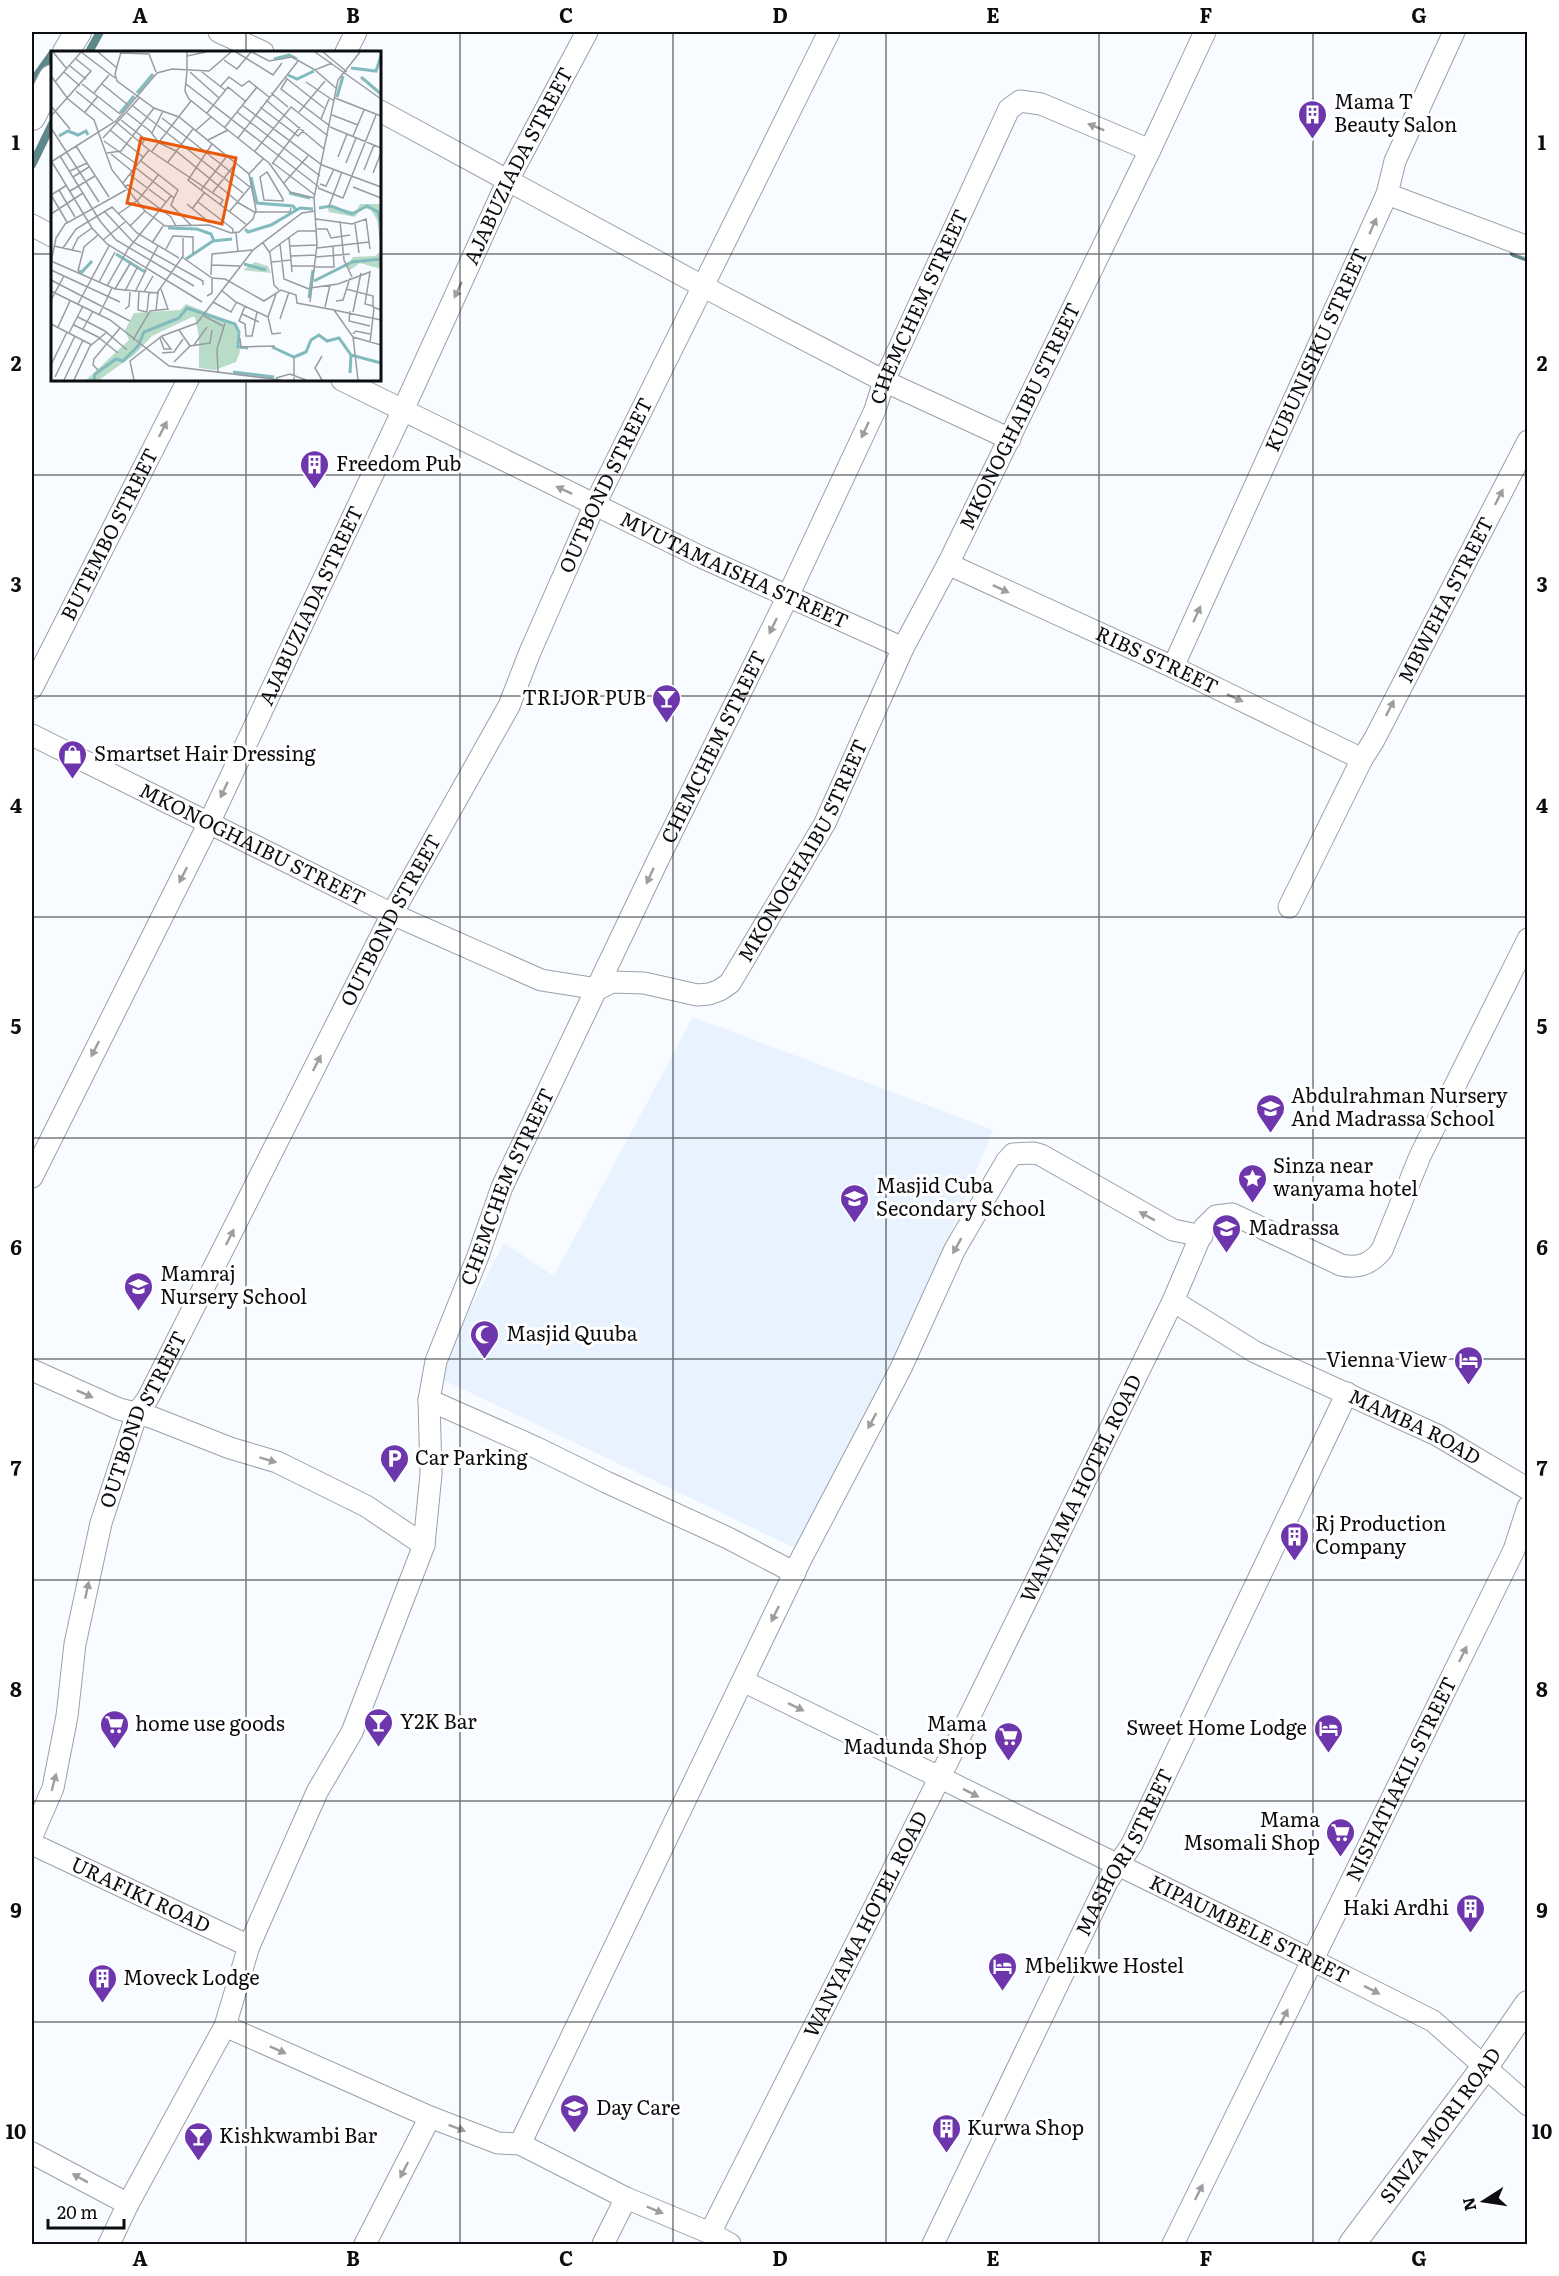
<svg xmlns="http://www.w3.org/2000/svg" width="1559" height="2276" viewBox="0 0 1559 2276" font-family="Literata,serif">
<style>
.built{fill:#e8f3ff}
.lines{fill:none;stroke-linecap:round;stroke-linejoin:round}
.stream{stroke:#5e8789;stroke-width:8}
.minor-casing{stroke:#9aa1a9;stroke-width:23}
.tertiary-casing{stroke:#9aa1a9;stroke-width:28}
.minor{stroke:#fff;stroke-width:21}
.tertiary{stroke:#fff;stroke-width:26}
.oneway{fill:#9d9e9f}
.grid{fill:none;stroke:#0b0d10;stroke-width:1.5;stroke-opacity:0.55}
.labels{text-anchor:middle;stroke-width:6;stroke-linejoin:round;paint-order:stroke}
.poi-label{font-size:20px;fill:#0b0d10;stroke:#fff;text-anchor:start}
.street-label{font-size:20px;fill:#0b0d10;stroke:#fff}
.inset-river{fill:none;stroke:#82bbbd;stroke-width:3}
.inset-road{fill:none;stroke:#999c9f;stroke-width:1.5}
.view{fill:#e8590c;fill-opacity:0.15;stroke:#e8590c;stroke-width:3}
.inset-edge{fill:none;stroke:#0b0d10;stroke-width:3}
.neatline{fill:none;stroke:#0b0d10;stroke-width:2}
.grid-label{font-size:20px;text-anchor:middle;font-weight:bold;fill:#0b0d10}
</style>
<rect width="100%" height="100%" fill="#f8fbff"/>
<path class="built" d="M693 1017 993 1130 924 1297 810 1534 793 1547 435 1376 504 1243 554 1276Z"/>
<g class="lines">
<path class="stream" d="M89 52 100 32
M32 82 52 54
M32 165 52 124
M1514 253 1528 258"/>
<defs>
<g id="minor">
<path d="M219 32 263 52"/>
<path d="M346 52 356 32"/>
<path d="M380 111 704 287 884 381 1010 439"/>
<path d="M1387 194 1528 247"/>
<path d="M32 225 52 236"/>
<path id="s1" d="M342 380 701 557 903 648"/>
<path id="s2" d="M948 564 1173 667 1362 759"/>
<path id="s3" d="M1173 667 1387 194 1395 161 1454 32"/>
<path id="s4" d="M32 688 188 380"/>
<path id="s5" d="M32 735 392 914 541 980 598 989 612 982 644 983 697 995 709 994 720 990 730 983 736 973 825 823 903 648 948 564 1150 150 1205 32"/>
<path id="s6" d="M1289 907 1362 759 1374 740 1528 441"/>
<path id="s7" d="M32 1177 209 823 403 410 508 180 587 32"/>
<path id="s8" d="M1173 1301 1255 1352 1437 1435 1528 1489"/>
<path d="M32 1370 119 1409 151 1417 230 1448 277 1462 366 1506 424 1545"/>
<path d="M429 1400 535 1447 606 1482 728 1538 795 1573"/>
<path id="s9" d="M743 1681 1312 1960 1433 2021 1528 2105"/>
<path id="s10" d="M32 1836 53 1788 67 1716 75 1644 101 1523 137 1413 148 1398 392 914 509 706 530 652 595 504 829 32"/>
<path id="s11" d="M32 1844 249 1946"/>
<path d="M225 2026 430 2117 498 2143 520 2144 626 2198 710 2233 730 2244"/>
<path d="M520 2144 800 1561 901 1368 955 1249 1006 1162 1013 1154 1034 1153 1041 1155 1173 1230 1202 1236"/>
<path d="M32 2153 128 2204"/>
<path id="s12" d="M710 2233 940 1777 1173 1301 1204 1228 1216 1216 1232 1214 1341 1265C1359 1269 1371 1264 1382 1250L1420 1156 1528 939"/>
<path id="s13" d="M109 2244 128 2204 225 2026 249 1946 317 1792 352 1732 424 1545 431 1474 429 1400 436 1361 478 1256 502 1187 657 862 788 596 875 410 884 381 1009 109 1020 101 1041 104 1150 150"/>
<path d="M365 2244 430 2117"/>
<path d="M603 2244 626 2198"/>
<path id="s14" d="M933 2244 1107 1882 1132 1844 1347 1393"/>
<path id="s15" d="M1173 2244 1514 1550 1528 1507"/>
</g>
<g id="tertiary">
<path d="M66 52 78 32"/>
<path d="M32 117 52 78"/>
<path id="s16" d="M1352 2244 1484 2068 1528 2004"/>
</g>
</defs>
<use href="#minor" class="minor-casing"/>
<use href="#tertiary" class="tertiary-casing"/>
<use href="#minor" class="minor"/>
<use href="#tertiary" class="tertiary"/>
</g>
<defs><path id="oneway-solid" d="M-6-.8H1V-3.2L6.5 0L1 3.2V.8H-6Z" transform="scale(1.5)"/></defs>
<g class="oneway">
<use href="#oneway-solid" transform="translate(1096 127) rotate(-158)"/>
<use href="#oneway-solid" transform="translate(1373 226) rotate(-66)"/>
<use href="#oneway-solid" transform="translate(458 290) rotate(115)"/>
<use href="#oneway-solid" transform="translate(163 429) rotate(-63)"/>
<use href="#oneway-solid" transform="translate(865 430) rotate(115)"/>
<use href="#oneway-solid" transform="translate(564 490) rotate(-155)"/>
<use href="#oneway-solid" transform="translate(1499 497) rotate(-63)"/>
<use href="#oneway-solid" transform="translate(1001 589) rotate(25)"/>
<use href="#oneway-solid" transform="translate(1197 614) rotate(-66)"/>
<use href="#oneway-solid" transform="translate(773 626) rotate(116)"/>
<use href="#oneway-solid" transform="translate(1235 698) rotate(25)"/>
<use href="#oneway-solid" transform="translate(1390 708) rotate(-63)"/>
<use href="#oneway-solid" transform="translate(224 790) rotate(115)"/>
<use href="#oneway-solid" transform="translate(183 875) rotate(117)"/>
<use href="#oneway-solid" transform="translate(650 876) rotate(115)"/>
<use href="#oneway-solid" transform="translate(95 1049) rotate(117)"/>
<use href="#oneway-solid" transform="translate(317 1063) rotate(-63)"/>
<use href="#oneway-solid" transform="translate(1147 1216) rotate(-151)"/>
<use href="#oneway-solid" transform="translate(230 1237) rotate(-63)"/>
<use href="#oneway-solid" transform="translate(957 1246) rotate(119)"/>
<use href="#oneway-solid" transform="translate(85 1394) rotate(24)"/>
<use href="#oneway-solid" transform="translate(872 1421) rotate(118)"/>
<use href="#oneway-solid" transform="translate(268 1460) rotate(17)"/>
<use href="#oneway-solid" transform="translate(87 1590) rotate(-78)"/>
<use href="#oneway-solid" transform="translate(775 1614) rotate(116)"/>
<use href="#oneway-solid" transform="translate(1463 1654) rotate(-64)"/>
<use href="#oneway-solid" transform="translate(796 1707) rotate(26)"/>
<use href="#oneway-solid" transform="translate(54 1782) rotate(-75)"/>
<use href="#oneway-solid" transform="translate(971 1793) rotate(27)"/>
<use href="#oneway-solid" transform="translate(1372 1990) rotate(27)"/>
<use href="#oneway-solid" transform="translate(1284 2017) rotate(-64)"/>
<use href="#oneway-solid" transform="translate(278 2050) rotate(24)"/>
<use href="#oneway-solid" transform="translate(457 2128) rotate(21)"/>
<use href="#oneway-solid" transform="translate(404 2170) rotate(117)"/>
<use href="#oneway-solid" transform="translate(80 2178) rotate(-151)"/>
<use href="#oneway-solid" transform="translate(1199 2192) rotate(-63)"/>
<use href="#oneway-solid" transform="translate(655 2210) rotate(23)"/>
</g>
<path class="grid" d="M246 32V52M460 32V2244M673 32V2244M886 32V2244M1099 32V2244M1313 32V2244M32 254H52M380 254H1528M246 380V2244M32 475H1528M32 696H1528M32 917H1528M32 1138H1528M32 1359H1528M32 1580H1528M32 1801H1528M32 2022H1528"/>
<defs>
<symbol id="building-pin" viewBox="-11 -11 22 30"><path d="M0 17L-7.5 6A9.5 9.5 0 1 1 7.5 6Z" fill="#6d36ac" stroke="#fff"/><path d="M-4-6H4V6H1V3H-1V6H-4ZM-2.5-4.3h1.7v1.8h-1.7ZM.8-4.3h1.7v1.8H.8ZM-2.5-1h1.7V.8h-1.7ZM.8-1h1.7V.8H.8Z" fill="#fff"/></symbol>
<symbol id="bar-pin" viewBox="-11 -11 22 30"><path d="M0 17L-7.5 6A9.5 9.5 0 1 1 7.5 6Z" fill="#6d36ac" stroke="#fff"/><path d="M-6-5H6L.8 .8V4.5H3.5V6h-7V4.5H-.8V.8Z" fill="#fff"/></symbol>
<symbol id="shop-pin" viewBox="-11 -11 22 30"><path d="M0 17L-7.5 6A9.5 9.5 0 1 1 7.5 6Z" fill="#6d36ac" stroke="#fff"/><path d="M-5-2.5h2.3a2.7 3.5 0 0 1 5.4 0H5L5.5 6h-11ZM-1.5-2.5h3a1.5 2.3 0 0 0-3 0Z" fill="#fff"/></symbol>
<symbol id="school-pin" viewBox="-11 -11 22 30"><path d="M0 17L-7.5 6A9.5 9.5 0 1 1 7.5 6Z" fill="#6d36ac" stroke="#fff"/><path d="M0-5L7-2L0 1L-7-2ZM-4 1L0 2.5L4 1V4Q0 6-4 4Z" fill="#fff"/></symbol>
<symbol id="sight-pin" viewBox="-11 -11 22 30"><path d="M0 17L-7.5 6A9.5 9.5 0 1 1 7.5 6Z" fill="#6d36ac" stroke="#fff"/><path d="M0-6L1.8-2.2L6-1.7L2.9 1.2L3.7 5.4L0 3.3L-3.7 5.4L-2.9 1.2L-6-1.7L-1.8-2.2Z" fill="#fff"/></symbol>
<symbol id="mosque-pin" viewBox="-11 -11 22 30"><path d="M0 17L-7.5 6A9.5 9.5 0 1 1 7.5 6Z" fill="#6d36ac" stroke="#fff"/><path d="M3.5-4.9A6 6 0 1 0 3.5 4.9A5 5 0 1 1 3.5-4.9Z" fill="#fff"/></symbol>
<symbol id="hotel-pin" viewBox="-11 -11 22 30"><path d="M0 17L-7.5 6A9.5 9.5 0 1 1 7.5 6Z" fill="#6d36ac" stroke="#fff"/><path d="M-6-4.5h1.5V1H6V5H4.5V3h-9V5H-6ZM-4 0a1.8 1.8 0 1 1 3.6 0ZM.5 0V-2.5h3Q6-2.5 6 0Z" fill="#fff"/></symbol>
<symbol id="parking-pin" viewBox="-11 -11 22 30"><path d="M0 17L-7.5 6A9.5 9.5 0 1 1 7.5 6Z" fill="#6d36ac" stroke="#fff"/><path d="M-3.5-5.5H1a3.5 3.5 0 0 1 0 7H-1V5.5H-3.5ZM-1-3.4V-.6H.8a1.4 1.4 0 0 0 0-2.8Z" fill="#fff"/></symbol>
<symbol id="supermarket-pin" viewBox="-11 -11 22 30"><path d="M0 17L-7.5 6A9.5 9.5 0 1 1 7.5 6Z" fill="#6d36ac" stroke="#fff"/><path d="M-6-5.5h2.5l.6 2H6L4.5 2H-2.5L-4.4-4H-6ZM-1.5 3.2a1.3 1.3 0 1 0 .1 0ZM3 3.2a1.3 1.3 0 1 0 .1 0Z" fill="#fff"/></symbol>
</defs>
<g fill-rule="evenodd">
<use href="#building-pin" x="1296" y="98" width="33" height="45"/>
<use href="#building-pin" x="298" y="448" width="33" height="45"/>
<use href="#bar-pin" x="650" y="682" width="33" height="45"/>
<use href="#shop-pin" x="56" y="738" width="33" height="45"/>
<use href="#school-pin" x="1254" y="1092" width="33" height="45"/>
<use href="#sight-pin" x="1236" y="1162" width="33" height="45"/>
<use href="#school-pin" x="838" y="1182" width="33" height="45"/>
<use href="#school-pin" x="1210" y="1212" width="33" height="45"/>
<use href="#school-pin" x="122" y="1270" width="33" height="45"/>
<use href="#mosque-pin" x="468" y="1318" width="33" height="45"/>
<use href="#hotel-pin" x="1452" y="1344" width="33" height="45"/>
<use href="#parking-pin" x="378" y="1442" width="33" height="45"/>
<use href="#building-pin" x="1278" y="1520" width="33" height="45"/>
<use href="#bar-pin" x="362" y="1706" width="33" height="45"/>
<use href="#supermarket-pin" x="98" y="1708" width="33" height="45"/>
<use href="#hotel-pin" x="1312" y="1712" width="33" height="45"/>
<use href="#supermarket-pin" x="992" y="1720" width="33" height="45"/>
<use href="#supermarket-pin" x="1324" y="1816" width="33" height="45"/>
<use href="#building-pin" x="1454" y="1892" width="33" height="45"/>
<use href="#hotel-pin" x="986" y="1950" width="33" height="45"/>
<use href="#building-pin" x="86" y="1962" width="33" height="45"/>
<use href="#school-pin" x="558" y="2092" width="33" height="45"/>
<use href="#building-pin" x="930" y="2112" width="33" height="45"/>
<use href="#bar-pin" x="182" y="2120" width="33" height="45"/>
</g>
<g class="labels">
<g class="poi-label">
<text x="1334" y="109">Mama T<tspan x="1334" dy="23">Beauty Salon</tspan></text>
<text x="336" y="471">Freedom Pub</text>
<text x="646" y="705" text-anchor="end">TRIJOR PUB</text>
<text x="94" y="761">Smartset Hair Dressing</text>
<text x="1291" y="1103">Abdulrahman Nursery<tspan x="1291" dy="23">And Madrassa School</tspan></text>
<text x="1273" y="1173">Sinza near<tspan x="1273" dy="23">wanyama hotel</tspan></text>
<text x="876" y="1193">Masjid Cuba<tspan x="876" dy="23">Secondary School</tspan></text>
<text x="1248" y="1235">Madrassa</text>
<text x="160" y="1281">Mamraj<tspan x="160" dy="23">Nursery School</tspan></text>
<text x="506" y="1341">Masjid Quuba</text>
<text x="1447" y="1367" text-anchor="end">Vienna View</text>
<text x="415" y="1465">Car Parking</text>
<text x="1315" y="1531">Rj Production<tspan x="1315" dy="23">Company</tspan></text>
<text x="400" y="1729">Y2K Bar</text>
<text x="135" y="1731">home use goods</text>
<text x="987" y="1731" text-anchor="end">Mama<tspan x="987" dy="23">Madunda Shop</tspan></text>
<text x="1307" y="1735" text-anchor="end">Sweet Home Lodge</text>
<text x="1320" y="1827" text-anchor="end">Mama<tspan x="1320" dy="23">Msomali Shop</tspan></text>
<text x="1449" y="1915" text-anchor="end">Haki Ardhi</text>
<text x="1024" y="1973">Mbelikwe Hostel</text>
<text x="123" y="1985">Moveck Lodge</text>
<text x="596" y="2115">Day Care</text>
<text x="967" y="2135">Kurwa Shop</text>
<text x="219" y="2143">Kishkwambi Bar</text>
</g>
<g class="street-label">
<text dy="7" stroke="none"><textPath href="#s7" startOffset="1122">AJABUZIADA STREET</textPath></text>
<text dy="7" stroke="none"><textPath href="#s13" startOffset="2114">CHEMCHEM STREET</textPath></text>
<text dy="7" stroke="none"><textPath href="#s3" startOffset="348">KUBUNISIKU STREET</textPath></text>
<text dy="7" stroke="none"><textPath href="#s5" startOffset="1398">MKONOGHAIBU STREET</textPath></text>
<text dy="7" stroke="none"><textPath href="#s10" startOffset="1478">OUTBOND STREET</textPath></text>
<text dy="7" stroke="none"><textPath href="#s4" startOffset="172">BUTEMBO STREET</textPath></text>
<text dy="7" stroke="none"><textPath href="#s1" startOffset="436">MVUTAMAISHA STREET</textPath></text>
<text dy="7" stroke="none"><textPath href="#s6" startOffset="345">MBWEHA STREET</textPath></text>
<text dy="7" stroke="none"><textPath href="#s7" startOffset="636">AJABUZIADA STREET</textPath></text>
<text dy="7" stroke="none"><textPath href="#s2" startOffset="230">RIBS STREET</textPath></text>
<text dy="7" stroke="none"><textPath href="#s13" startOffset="1628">CHEMCHEM STREET</textPath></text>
<text dy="7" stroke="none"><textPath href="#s5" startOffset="246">MKONOGHAIBU STREET</textPath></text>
<text dy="7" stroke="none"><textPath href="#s5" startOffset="912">MKONOGHAIBU STREET</textPath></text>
<text dy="7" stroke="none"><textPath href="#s10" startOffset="992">OUTBOND STREET</textPath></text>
<text dy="7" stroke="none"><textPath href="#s13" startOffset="1142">CHEMCHEM STREET</textPath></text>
<text dy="7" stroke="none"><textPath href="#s10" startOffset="434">OUTBOND STREET</textPath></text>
<text dy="7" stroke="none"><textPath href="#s8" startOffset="273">MAMBA ROAD</textPath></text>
<text dy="7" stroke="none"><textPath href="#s12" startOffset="832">WANYAMA HOTEL ROAD</textPath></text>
<text dy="7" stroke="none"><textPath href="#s15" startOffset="518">NISHATIAKIL STREET</textPath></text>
<text dy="7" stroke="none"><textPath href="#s14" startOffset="436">MASHORI STREET</textPath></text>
<text dy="7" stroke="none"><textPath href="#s11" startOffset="120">URAFIKI ROAD</textPath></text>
<text dy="7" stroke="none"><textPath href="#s12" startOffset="346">WANYAMA HOTEL ROAD</textPath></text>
<text dy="7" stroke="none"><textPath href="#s9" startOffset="564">KIPAUMBELE STREET</textPath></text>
<text dy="7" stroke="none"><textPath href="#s16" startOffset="148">SINZA MORI ROAD</textPath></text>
</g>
</g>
<g transform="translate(51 51)">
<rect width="330" height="330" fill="#f8fbff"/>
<path d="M309 153H330V199L326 169 320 159 311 156 304 166 278 161 276 155 305 161ZM330 200V218L309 212 299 219 295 216 302 206 324 205ZM204 211 217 215 220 222 192 219ZM135 253 185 273 189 301 185 311 164 319 148 317V287L144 266H141L101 285 83 304 48 329H35L78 289 74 279 83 262 129 259Z" fill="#b9dcc9"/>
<path class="inset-river" d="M223 8 238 4 246 8M300 17 325 20 330 5M237 24 246 28 263 20M310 26 330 43M86 42 102 23M286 46 292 25M69 62 83 45M8 85 17 80 27 84 35 80 37 84M200 126 206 152 242 155 245 159M238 142 259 147M268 157 280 155 301 163 316 155 327 161 330 174M117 177 146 178 160 183 163 190 181 188M194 178 197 181 220 174 249 157 262 158M65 203 94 221M135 208 162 190M193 213 215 219M27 220 31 221 41 210M263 230 301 211 330 208M258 247 262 219M221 296 243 306 255 301 260 289 268 284 276 290 288 287 300 304 330 312M182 321 223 326M299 322 300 304M43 329 44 323 65 308 72 310 87 295 93 281 128 267 136 257 184 273 188 281 187 296 197 297"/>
<path class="inset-road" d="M2 1 16 18M47 1 66 17M185 1 222 24 231 12M201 1 218 10 241 6 264 19 281 12M264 1 330 48M272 1 296 21M70 2 98 3 105 21M136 5 155 1M173 9 186 18 200 1M19 15 35 28M264 19 286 38M136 20 134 40 138 48 218 112 239 141 263 147M136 20V1M13 21 29 35M139 21 168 47M151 21 174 39M0 25 17 48 43 69 61 119 94 160 114 175 158 174 180 182 188 181 202 168 205 159 198 123 128 66 103 57 66 30 64 23 70 1M235 27 273 57M236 28 230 38 279 75M4 31 30 1 64 27M255 31 283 50M31 33 69 63M51 33 77 54M135 33 268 136M169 36 178 26 191 35 198 30 218 46M25 40 62 70M43 42 58 24M220 42 237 56M284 47 330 65M215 49 273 98M191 54 271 114 330 136M0 55 19 78M82 55 192 142M209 56 247 85 253 79M34 61 47 45M186 61 269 125M248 61 274 30M76 62 99 80 108 92 125 100 186 150M156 62 177 36 194 50M281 64 307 74M0 65 40 20 25 8M111 67 199 136M270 68 278 48M70 69 94 88 91 93M65 71 98 99 172 149 169 154M174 76 206 36M279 76 330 97M0 77 48 151M59 79 92 106M144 80 160 66M101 82 112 60M302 85 313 59M52 87 89 46M187 87 247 10M157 89 177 79M53 90 87 114M161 93 137 129 196 174M25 95 58 146M101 100 140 50M204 100 240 56 277 85M56 102 70 100 103 57M60 103 82 121M9 105 49 170 65 189 143 235M287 106 296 83M90 110 127 139 123 147M0 111 65 70 106 22 121 18 158 20 180 1M1 111 41 177 56 193 151 251M117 111 142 78M222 112 264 144M295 112 305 87M221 113 249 76M85 117 123 147 120 154 140 174M313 119 323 94M19 120 36 112M216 121 232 148V150L213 149 209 126ZM322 122 330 102M198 123 213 107M79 124 115 151M22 126 38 116M233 132 257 105M71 133 98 99M269 133 275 135 283 118M73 136 77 134 120 166 125 175M302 136 330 147M267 137 292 147 325 64M8 139 24 166M150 139 176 105M19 140 44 125M162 141 185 112M0 144 16 171M0 144 16 134M147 151 182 178V182M186 151 205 162M136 153 159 172M278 155 291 121M141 158 153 142M53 160 82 191 152 230V234M178 161 200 135M205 161H239L240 157M0 163 32 142M67 163 87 149 108 123M265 168 301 173 315 168 319 198M289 170 293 209 301 226M304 173 308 202M79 175 94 160M266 178H276L280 187 299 184M185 182 187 201M238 186 241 221M52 189 74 171M101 192 112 175M212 192 219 202 223 234 228 239M229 193 233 228 258 238M3 195 30 201M239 195 266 194M12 197 25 178 61 156 86 182 128 207M266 197 318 191M115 198 122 185 142 186V203M21 199 27 187 41 177M218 201 247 180H266M240 205 265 204M131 206 161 227 174 228 213 250 230 239 245 244 246 252 283 259 302 286 307 329M265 206 299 203M0 210 64 238 106 242 132 205V187M0 211 5 187 14 173 75 139M221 211 240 209M161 214 189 215M241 215H263M263 216H283L282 196M0 219 69 251M94 219 107 195M27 220 33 196 47 184M160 224 161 203 201 199M0 229 79 270M48 231 64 201M56 235 77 198 120 145M259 237 287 233 319 221 314 253 322 255M64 238 80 211M295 238 322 245V256L330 259M170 239 185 251 217 266M0 240 59 269 118 315 230 329M74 240 87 215M84 241 95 219M88 241 87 259 96 261M93 241 102 225M225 243 217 266 221 283 230 282M156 245 161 242V227M0 249 13 225M285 250 292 249 299 227M162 251 180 261 185 252M259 251 266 194 263 147 287 29 309 1M27 253 58 195M194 255 188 270 194 273 195 285H201L206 261M274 256 279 234M74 258 78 255 79 241M105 259 107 241M283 259 330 269M299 260 298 270 319 275M96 261 98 241M302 261 310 222M191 263 208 271M48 264 61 237M153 265 172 275M27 266 54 280 76 299M229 268 238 241M0 273 41 294M23 274 47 286 67 302M7 276 19 250M32 278 42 260M128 279 139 295M18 282 32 255M302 283 305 280 319 283M302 286 330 294M109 287 113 298H120L111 286M189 287 190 296 224 295M82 289 99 260 117 258 110 238M319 292 323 257M143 294 156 276M111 302 123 301 132 288M271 305 264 317 271 329M243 306V329M123 311 139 295 159 292 161 279M0 314 16 281M47 319 42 314 43 308 69 277M167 321 166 298 174 272M4 326 24 285M225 327 239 323 255 329M13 329 32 289M23 329 39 295 56 281M83 329 79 310 111 285 146 272 202 199 251 162 264 160"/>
<path class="view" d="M90 87 185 107 171 173 76 152Z"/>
<rect width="330" height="330" class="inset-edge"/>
</g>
<rect width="1559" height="2276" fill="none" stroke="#ffffff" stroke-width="66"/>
<g transform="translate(1484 2201) rotate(258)" stroke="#ffffff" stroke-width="4.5" paint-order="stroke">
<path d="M0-4.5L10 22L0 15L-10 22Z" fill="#0b0d10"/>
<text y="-9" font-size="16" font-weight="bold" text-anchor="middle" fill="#0b0d10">N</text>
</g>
<path d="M48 2219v9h76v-9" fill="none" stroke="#0b0d10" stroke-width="3"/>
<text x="57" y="2219" font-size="18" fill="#0b0d10" stroke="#ffffff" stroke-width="4.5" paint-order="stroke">20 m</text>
<rect x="33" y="33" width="1493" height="2210" class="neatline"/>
<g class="grid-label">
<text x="140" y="23">A</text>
<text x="353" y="23">B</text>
<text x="566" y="23">C</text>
<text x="780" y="23">D</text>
<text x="993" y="23">E</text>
<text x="1206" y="23">F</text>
<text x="1419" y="23">G</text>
<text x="16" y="150">1</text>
<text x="1542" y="150">1</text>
<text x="16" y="371">2</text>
<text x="1542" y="371">2</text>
<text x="16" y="592">3</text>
<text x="1542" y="592">3</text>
<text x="16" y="813">4</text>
<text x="1542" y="813">4</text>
<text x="16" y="1034">5</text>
<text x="1542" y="1034">5</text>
<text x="16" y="1255">6</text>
<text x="1542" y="1255">6</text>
<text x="16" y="1476">7</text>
<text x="1542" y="1476">7</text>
<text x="16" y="1697">8</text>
<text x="1542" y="1697">8</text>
<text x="16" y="1918">9</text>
<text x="1542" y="1918">9</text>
<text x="16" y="2139">10</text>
<text x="1542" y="2139">10</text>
<text x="140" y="2266">A</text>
<text x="353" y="2266">B</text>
<text x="566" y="2266">C</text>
<text x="780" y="2266">D</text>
<text x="993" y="2266">E</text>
<text x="1206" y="2266">F</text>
<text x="1419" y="2266">G</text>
</g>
</svg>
